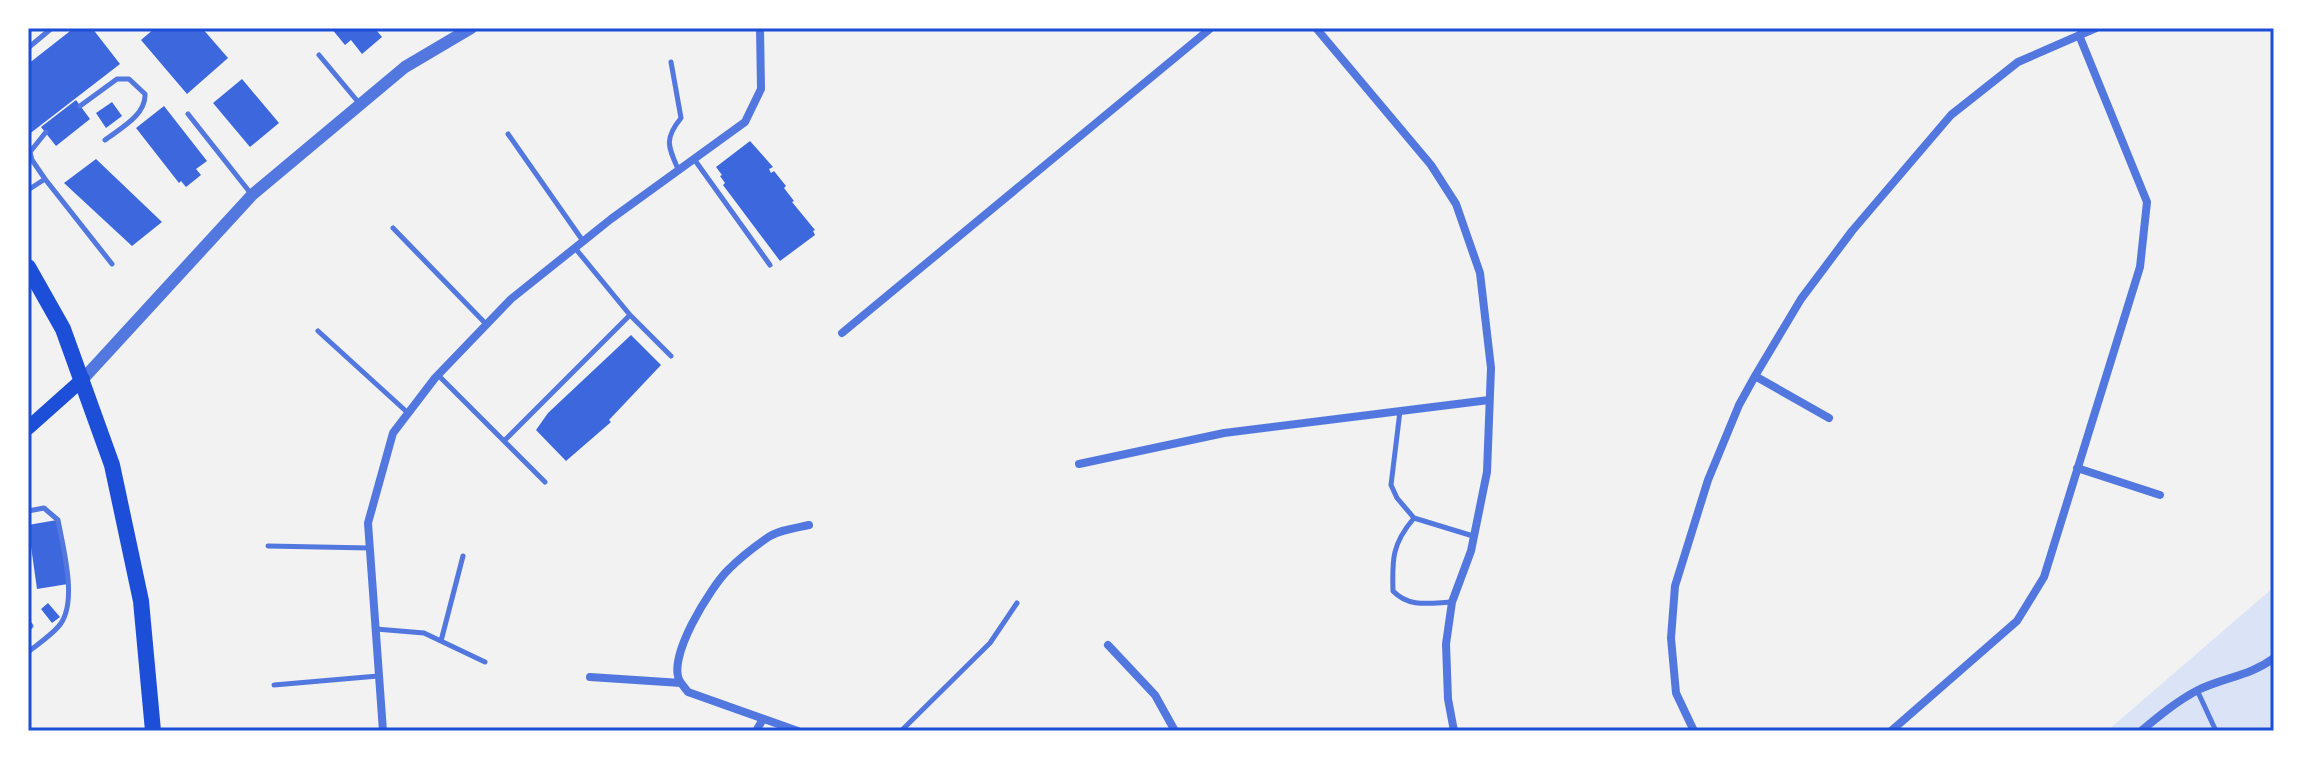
<svg xmlns="http://www.w3.org/2000/svg" width="2302" height="759" viewBox="0 0 2302 759" font-family="Jost,sans-serif">
<style>
.green{fill:#dbe4f7}
.building{fill:#3d67dc}
.lines{fill:none;stroke-linecap:round;stroke-linejoin:round}
.service{stroke:#5277de;stroke-width:5}
.minor{stroke:#5277de;stroke-width:8}
.tertiary{stroke:#5277de;stroke-width:12}
.secondary{stroke:#1d4ed8;stroke-width:14}
.primary{stroke:#1d4ed8;stroke-width:16}
.neatline{fill:none;stroke:#1d4ed8;stroke-width:3}
</style>
<rect width="100%" height="100%" fill="#f2f2f2"/>
<path class="green" d="M2274 587V731H2107Z"/>
<path class="building" d="M74 28H92L120 64 28 135V64Z
M155 28H202L228 58 187 94 141 40Z
M331 28H381L377 31 382 37 362 54 351 40 345 45Z
M242 79 279 123 250 147 213 103Z
M76 100 90 119 56 146 41 127Z
M112 102 122 116 106 128 96 113Z
M164 106 207 161 196 169 201 175 186 187 181 181 179 183 136 128Z
M750 141 773 167 769 169 771 173 774 171 786 186 784 188 794 201 792 202 815 230 813 231 815 235 780 261 723 185 725 183 720 176 722 175 716 167Z
M96 159 162 222 132 246 64 183Z
M631 335 661 365 609 420 611 422 566 461 536 430 548 413Z
M57 520 68 584 37 589 28 525Z
M48 603 60 617 52 623 41 609Z"/>
<g class="lines">
<path class="service" d="M28 48 52 28
M319 55 359 103
M671 62 681 118C664 139 668 146 678 169
M80 106 117 79H129L145 94C146 115 121 128 105 140
M188 114 252 195
M508 134 583 241
M694 159 770 265
M45 179 32 160 30 152 46 132
M28 190 45 179 112 264
M393 228 486 324
M575 248 630 315 671 356
M318 331 408 413
M438 375 545 482
M1400 411 1391 485 1397 498 1414 518 1473 536
M504 441 630 315
M28 511 44 508 58 520C63 548 79 605 58 627 49 637 38 644 28 652
M1414 518C1392 544 1392 559 1393 591 1409 608 1430 603 1452 602
M268 546 370 548
M28 622 31 626 28 629
M376 629 424 633 485 662
M441 641 463 556
M274 685 378 676
M2197 690 2216 731
M901 731 990 643 1017 603"/>
<path class="minor" d="M1316 28 1431 165 1456 204 1480 273 1491 368 1487 472 1471 551 1452 602 1446 644 1448 699 1454 731
M842 333 1211 28
M1755 376 1829 418
M1079 464 1224 433 1489 400
M2077 468 2160 495
M1108 645 1155 695 1175 731
M590 677 681 683 688 692 798 731
M681 683C664 661 711 586 729 569 740 558 754 547 767 538 778 530 796 528 809 525
M383 731 368 523 393 433 435 378 511 299 611 219 745 122 761 89 760 28
M756 731 763 719
M1694 731 1676 693 1671 638 1675 586 1708 480 1739 405 1755 376 1801 299 1852 231 1951 115 2018 62 2096 28
M1891 731 2017 621 2044 577 2140 267 2147 202 2079 35
M2141 731C2159 716 2177 701 2198 690 2225 677 2250 676 2274 658"/>
<path class="tertiary" d="M83 379 252 195 405 67 471 28"/>
<path class="secondary" d="M28 428 83 379"/>
<path class="primary" d="M28 267 63 329 112 465 141 601 153 731"/>
</g>
<rect width="2302" height="759" fill="none" stroke="#ffffff" stroke-width="60"/>
<rect x="30" y="30" width="2242" height="699" class="neatline"/>
</svg>
